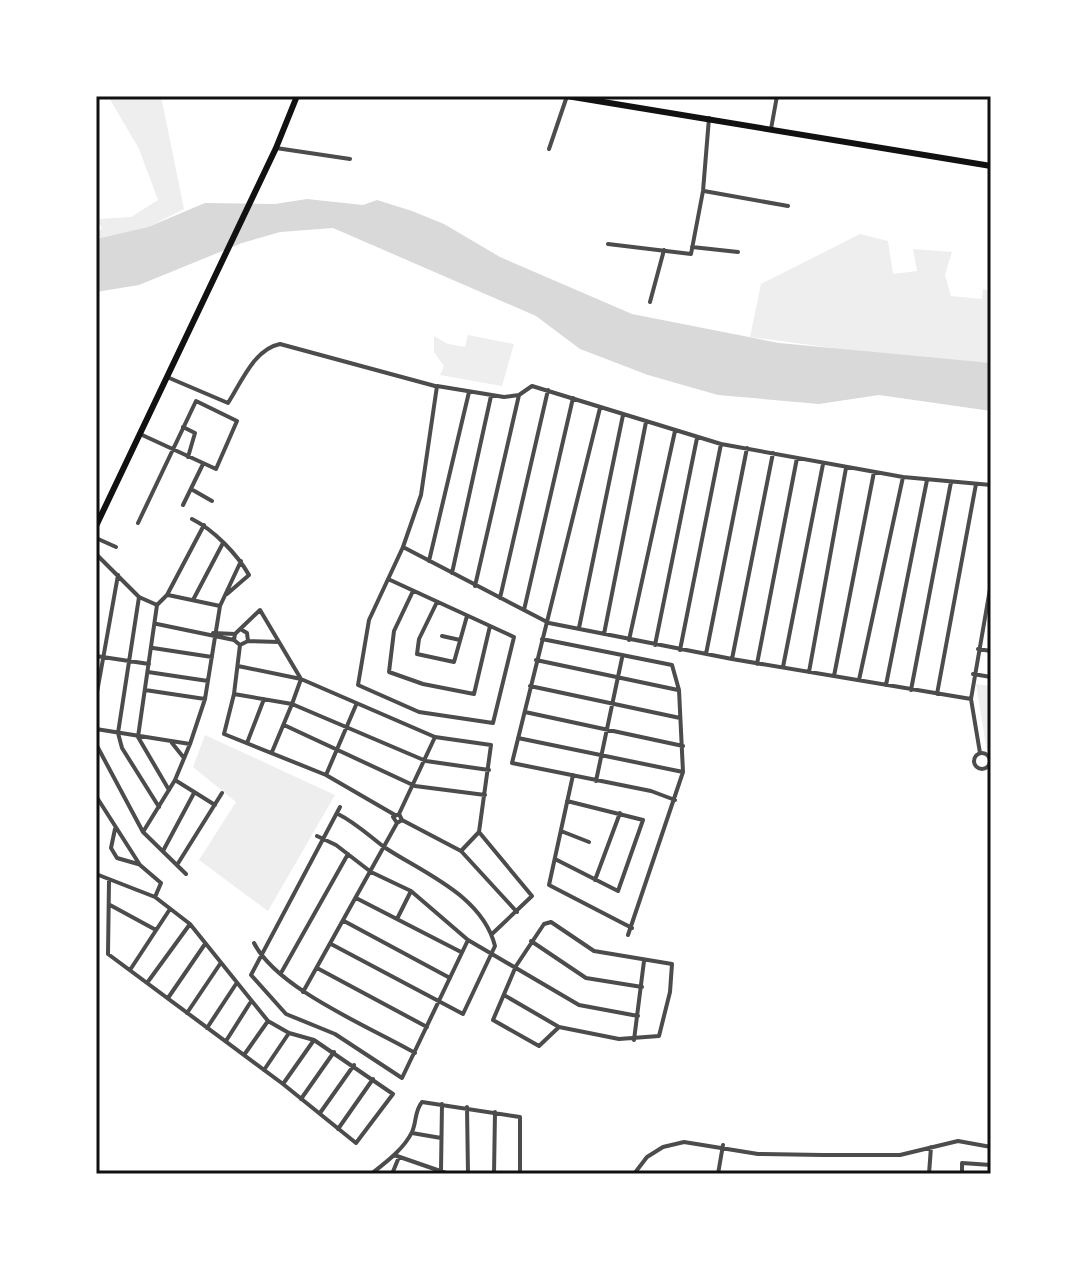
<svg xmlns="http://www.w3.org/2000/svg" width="1087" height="1270" viewBox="0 0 1087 1270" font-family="'Source Sans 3',sans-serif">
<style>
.green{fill:#eee}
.water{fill:#d9d9d9}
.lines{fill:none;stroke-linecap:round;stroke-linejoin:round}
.minor{stroke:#4c4c4c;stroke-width:4}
.secondary{stroke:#111;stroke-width:6}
.neatline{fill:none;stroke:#111;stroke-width:3}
</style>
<rect width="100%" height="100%" fill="#fff"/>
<path class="green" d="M108 96H161L184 209 148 227 96 239V231L102 229 97 219 131 217 158 200 139 149Z
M860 234 888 241 893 274 917 271 913 249 952 252 945 275 951 296 982 299 983 289 991 291V363L900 357 750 337 761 284Z
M468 335 514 344 502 386 440 375 444 366 434 352V336L448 344 465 347Z
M976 684 991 686V755L987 752Z
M205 735 335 795 268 911 199 860 236 802 193 767Z"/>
<path class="water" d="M307 199 363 205 377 200 412 211 444 224 500 257 632 314 779 343 991 363V411L879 395 819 404 718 395 648 375 580 349 536 316 333 228 280 232 242 243 139 285 96 292V239L148 227 205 203 275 204Z"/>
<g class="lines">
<path class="minor" d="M771 129 777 96
M276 148 350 159
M549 149 567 96
M704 191 788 206
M608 244 691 254 703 191 709 118
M692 247 738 252
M650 302 664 250
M167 377 228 403C241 383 254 349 280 344L435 386
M600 408 512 763 651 791 675 800
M183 427 195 433 188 457
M191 489 212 501
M183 505 203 464
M192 519C214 530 237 554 249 575L227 594
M138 523 196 401 237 421 216 469 140 434
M96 538 116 547
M403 547 549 623 732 659 971 699
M96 554 139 597 157 605
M429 561 469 392
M452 573 491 396
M388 579 514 637 493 723 419 712 358 685 369 620 403 547 421 495 437 386 504 397 519 395 532 386 721 444 903 477 991 485
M475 586 519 395
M413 591 394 631 389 672 423 684 474 694 490 626
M168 595 220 606
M139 597 118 733 122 748 159 807
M500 598 548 390
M193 600 223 543
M437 602 419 639 417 654 454 662 467 616
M524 610 573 398
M157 624 234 640
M579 628 623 415
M242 630 247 633 248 641 240 645 234 640 235 634 260 610 301 679 292 704 426 761 489 770
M213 633 235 634
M604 634 646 422
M442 636 460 640
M542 639 672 665 679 690 683 772 628 935
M629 640 675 431
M248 641 279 642
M240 645 234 694 292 704 272 752
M655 645 697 438
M153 648 212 657
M978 649 991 651
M680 650 721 444
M706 654 747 448
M96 656 149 664
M732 659 773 453
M536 660 678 690
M757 664 797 458
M238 666 301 679 435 737 491 745 479 832 461 851
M783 667 823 464
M148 672 208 681
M809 672 846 468
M973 674 991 677
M834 676 874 472
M859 680 903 477
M886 685 927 480
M530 686 680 718
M145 690 205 699
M911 690 951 482
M234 694 224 734 326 775 395 815
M937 694 976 484
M96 698 118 575
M525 712 683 746
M284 725 415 786 485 795
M96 729 190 744
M518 738 683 772
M172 743 184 758
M247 743 264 699
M96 744 143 832 186 874
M974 761a8 8 0 1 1 16 0a8 8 0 1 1-16 0Z
M980 753 971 699 991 583
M326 775 356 705
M573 775 549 885 632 928
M175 780 215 805
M596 781 622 658
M169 790 138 737 157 605 167 595 204 525
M96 796 140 865 161 883 155 897
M340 807 251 975 286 1014 335 1034 402 1078 468 940
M399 814 435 737
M402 820 397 823 393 817 399 814 402 820 461 851 517 912
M115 829 111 848 117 858 138 864
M561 831 589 842
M143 832 175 780 190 744 205 699 220 606 241 561
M479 832 532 896 492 934
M317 836 336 845 371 872 411 891 468 940 579 1005 638 1016
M163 851 194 793
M555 859 618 891 643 820 567 801
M177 865 222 793
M96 874 155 897 190 924 268 1021 289 1033 314 1040 393 1094 356 1143 283 1084 108 954 109 881
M595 880 620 813
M356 898 461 952
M110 905 156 930
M397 919 411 891
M344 921 450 978
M531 941 586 978 642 987
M254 943C277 989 370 1027 415 1053
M331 944 463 1014 495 946C482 895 423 873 384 847 368 835 356 823 338 814
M317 968 427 1027
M130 970 170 909
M281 973 348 854
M147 983 190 924
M303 992 397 823
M504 995 559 1027 619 1039 659 1036 670 992 672 964 594 951 551 922 544 924 516 966 493 1020 539 1046 559 1027
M168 998 205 944
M187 1013 220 964
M207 1028 236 984
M634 1040 644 961
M226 1041 250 1003
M244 1055 268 1021
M264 1070 289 1033
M283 1084 314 1040
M301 1099 334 1052
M467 1107 468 1174
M320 1113 354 1065
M338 1129 373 1079
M412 1133 441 1138
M394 1155 449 1174
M441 1170 442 1104
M371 1174C385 1163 404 1149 412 1132 417 1121 414 1112 422 1102L520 1117V1174
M392 1174 399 1157
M494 1174 495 1112
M634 1174 647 1157 663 1147 684 1142 758 1154 823 1155H900L958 1141 991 1147
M646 1174H649
M718 1174 723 1145
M929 1174 931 1147
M962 1174V1163L991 1165
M990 1174 991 1166"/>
<path class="secondary" d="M567 96 991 166
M96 526 276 148 297 96"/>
</g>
<rect width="1087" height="1270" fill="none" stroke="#ffffff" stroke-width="196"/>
<rect x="98" y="98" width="891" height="1074" class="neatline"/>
</svg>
